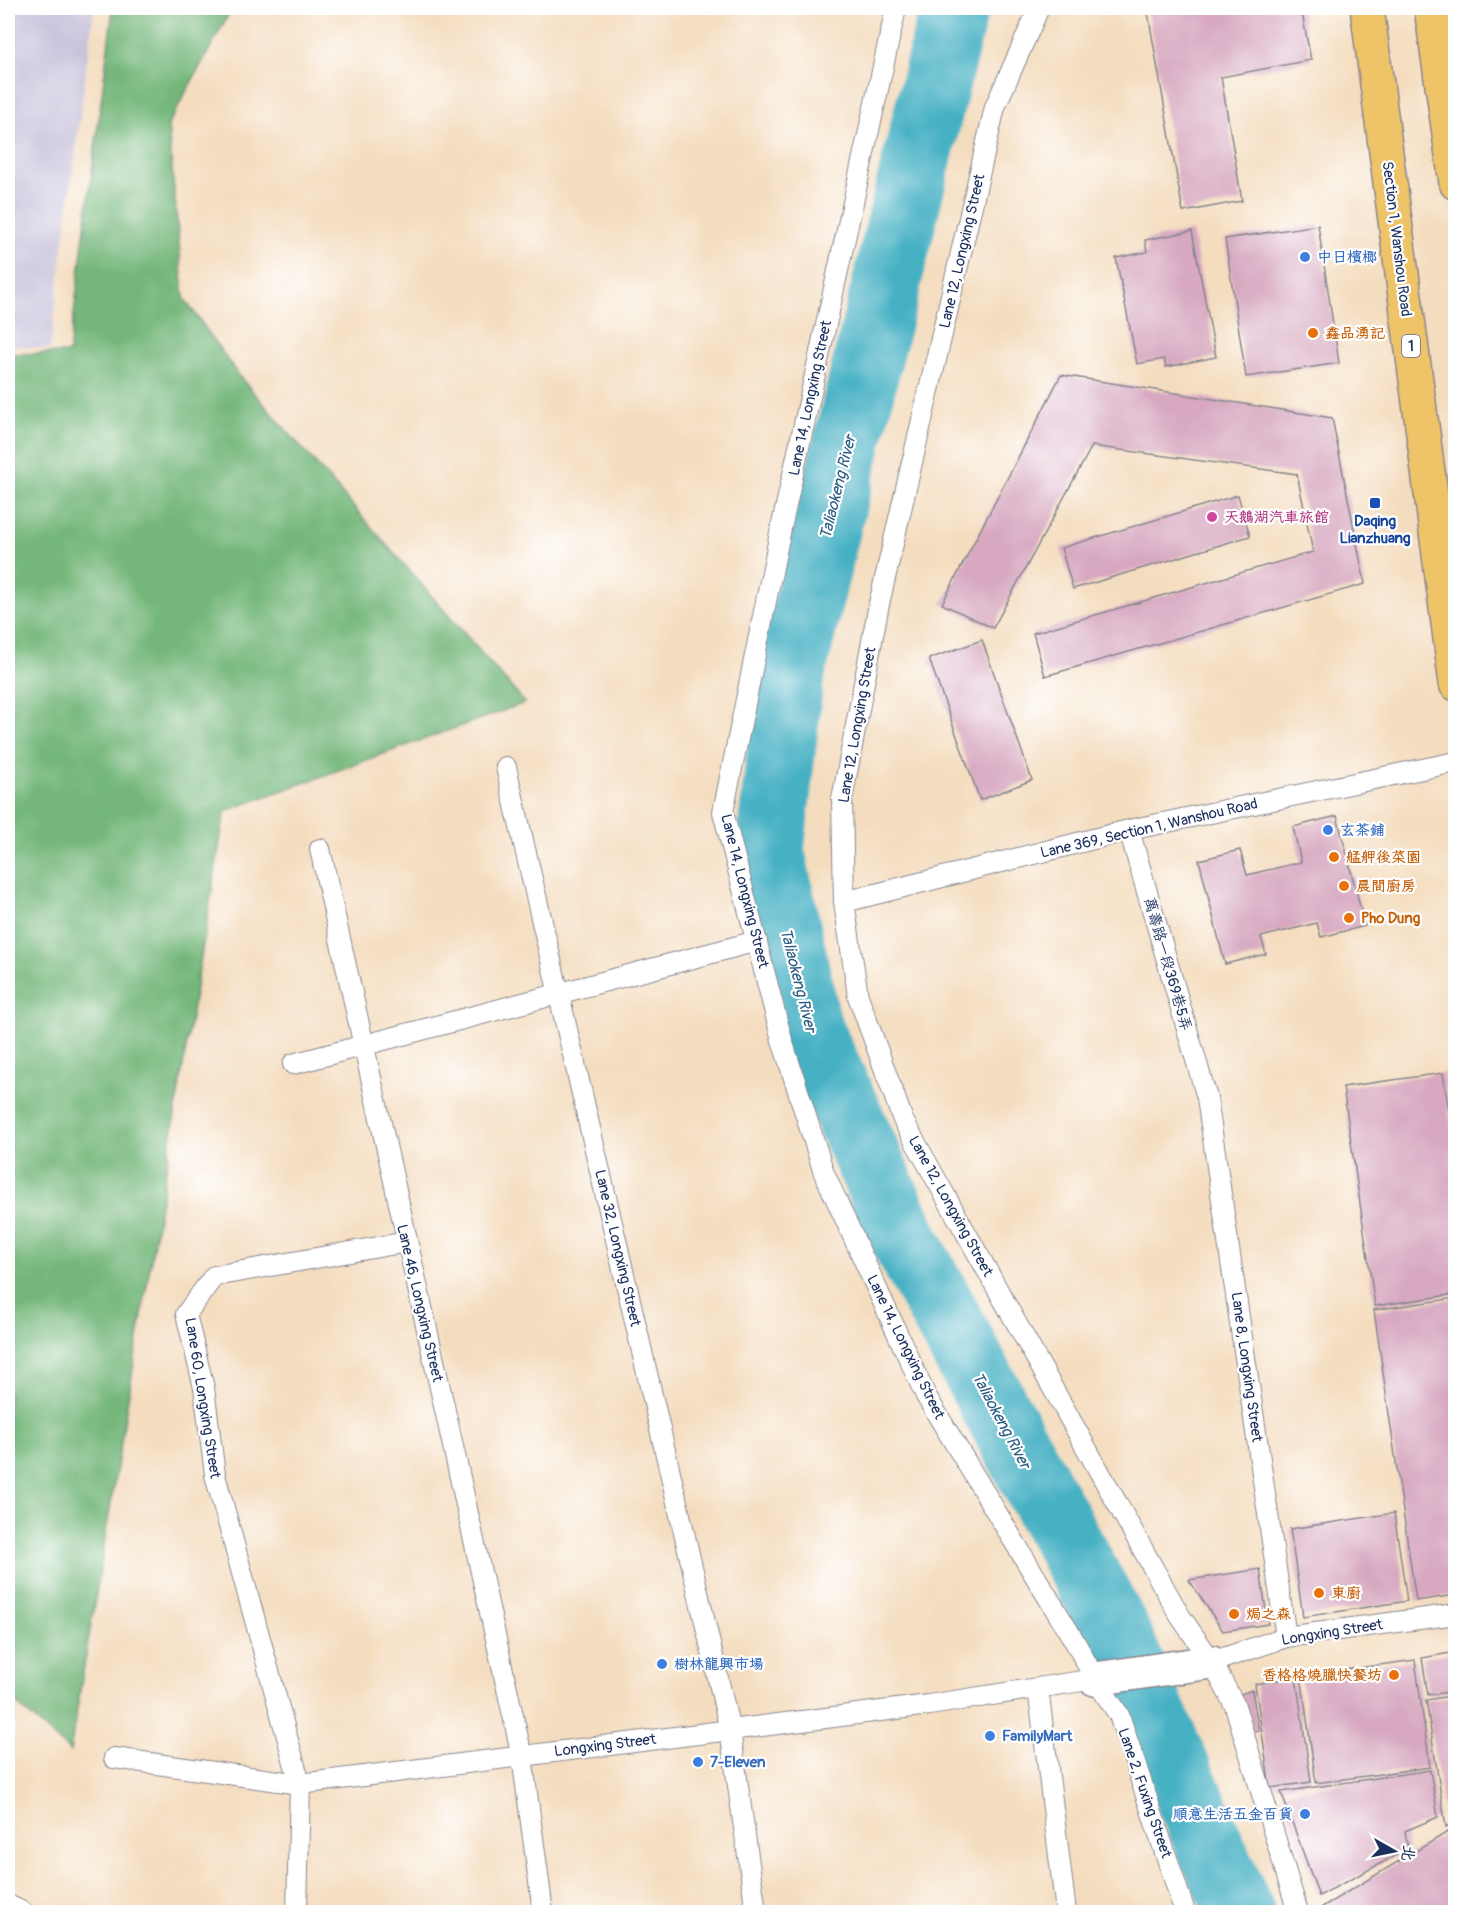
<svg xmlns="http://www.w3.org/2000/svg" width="1463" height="1920" viewBox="0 0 1463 1920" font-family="Pangolin,'LXGW WenKai TC',sans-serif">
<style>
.industrial{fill:#c6c0da}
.forest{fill:#74b77a;stroke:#48736c;stroke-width:1.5}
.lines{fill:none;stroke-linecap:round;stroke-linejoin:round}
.river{stroke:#46b1c4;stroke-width:69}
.building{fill:#d7a8c0}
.service-casing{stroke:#88868e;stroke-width:22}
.minor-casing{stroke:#88868e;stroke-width:36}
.primary-casing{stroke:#88868e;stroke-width:36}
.service{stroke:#fff;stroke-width:20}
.minor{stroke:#fff;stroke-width:33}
.primary{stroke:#efc469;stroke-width:33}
.shop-dot{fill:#3f7fe0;stroke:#fff;stroke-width:2}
.food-dot{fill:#e8710a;stroke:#fff;stroke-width:2}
.transit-dot{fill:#1a4fb4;stroke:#fff;stroke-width:2}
.hotel-dot{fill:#d1479c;stroke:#fff;stroke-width:2}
.labels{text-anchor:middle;stroke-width:4.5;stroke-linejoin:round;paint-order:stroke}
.shield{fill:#fff;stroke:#5f6d8e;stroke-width:1.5}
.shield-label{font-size:14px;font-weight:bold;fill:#1b2f5e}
.street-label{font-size:15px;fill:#1b2f5e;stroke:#fff}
.shop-label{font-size:15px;font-weight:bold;fill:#366cbe;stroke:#fff;text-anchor:start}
.food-label{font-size:15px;font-weight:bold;fill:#c56008;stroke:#fff;text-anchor:start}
.hotel-label{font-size:15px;font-weight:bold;fill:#b23c85;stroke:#fff;text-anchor:start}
.transit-label{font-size:15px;font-weight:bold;fill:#164399;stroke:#fff}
.water-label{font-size:16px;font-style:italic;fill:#2a5c82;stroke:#fff}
</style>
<rect width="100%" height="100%" fill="#fff"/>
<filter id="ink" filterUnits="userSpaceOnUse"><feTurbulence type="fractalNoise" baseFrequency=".0167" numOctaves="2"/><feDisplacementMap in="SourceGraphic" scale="12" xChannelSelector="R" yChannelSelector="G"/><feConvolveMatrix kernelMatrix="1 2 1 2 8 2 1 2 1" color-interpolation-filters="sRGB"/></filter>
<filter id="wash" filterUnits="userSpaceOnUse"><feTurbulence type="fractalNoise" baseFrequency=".008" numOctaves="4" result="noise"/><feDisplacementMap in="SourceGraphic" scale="24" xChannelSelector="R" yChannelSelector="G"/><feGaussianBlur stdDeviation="1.35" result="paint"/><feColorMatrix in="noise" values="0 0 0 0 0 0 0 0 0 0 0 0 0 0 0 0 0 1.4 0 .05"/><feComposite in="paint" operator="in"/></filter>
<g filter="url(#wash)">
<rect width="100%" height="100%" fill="#f4ddbf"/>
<path class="industrial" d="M8 8H94L50 349 8 345Z"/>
<path class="forest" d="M113 8H232L168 125 184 298 239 376 525 703 225 811 70 1751 8 1696V354L69 353Z"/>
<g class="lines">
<path class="river" d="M954 8 789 681 770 850 807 1025 906 1242 1113 1626 1240 1912"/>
</g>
<g id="blocks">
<path class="building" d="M1176 8H1301L1311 60 1221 77 1242 201 1183 212 1148 13Z
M1318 225 1339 363 1246 377 1225 239Z
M1192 231 1216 357 1166 367 1164 359 1137 364 1116 258 1147 252 1145 240Z
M1061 375 1332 418 1365 584 1045 676 1033 633 1313 552 1297 474 1092 446 993 628 942 604Z
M1238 495 1250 536 1073 589 1061 548Z
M982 640 1032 780 980 800 929 659Z
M1337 816 1365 926 1321 937 1317 923 1261 937 1266 954 1225 964 1199 860 1240 850 1247 875 1301 862 1293 827Z
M1443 1073 1456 1158V1294L1375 1306 1343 1087Z
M1456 1298V1595L1416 1601 1374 1310Z
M1394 1513 1407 1601 1303 1617 1290 1529Z
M1260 1569 1268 1624 1223 1631 1189 1580Z
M1456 1652V1691L1428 1695 1422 1658Z
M1415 1660 1430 1767 1316 1783 1301 1676Z
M1296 1677 1311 1782 1270 1788 1255 1684Z
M1252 1690 1259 1731 1247 1733 1235 1696Z
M1456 1695V1821L1446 1827 1426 1700Z
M1430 1770 1438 1817 1405 1831 1408 1849 1319 1896 1281 1792Z
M1456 1827V1908L1449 1912H1324L1322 1907Z"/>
</g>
</g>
<g filter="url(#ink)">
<use href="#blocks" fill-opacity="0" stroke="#88868e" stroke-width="1.5"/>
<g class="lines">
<defs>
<path id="service" d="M896 8 780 533 723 812 782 1040 824 1173 926 1396 1075 1642 1095 1679 1119 1715 1185 1912
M1039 8 995 107 879 604 842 799 844 902 858 996 903 1120 1180 1616 1212 1662 1235 1706 1298 1912
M506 767 730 1730 756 1912
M1129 830 1207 1098 1286 1637
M320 849 522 1756 543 1912
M844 902 1129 830 1456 762
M293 1064 757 941
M1212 1662 1286 1637 1456 1614
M1038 1688 1066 1912
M114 1758 300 1784 929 1705 1095 1679
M8 1905 23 1912
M297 1912 300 1784 215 1475 204 1388 186 1314 214 1276 407 1242"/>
<path id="minor" d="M1095 1679 1212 1662"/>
<path id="primary" d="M1367 8 1456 684
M1431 8 1456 183"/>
</defs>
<use href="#service" class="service-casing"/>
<use href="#minor" class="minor-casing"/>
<use href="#primary" class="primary-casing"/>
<use href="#service" class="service"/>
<use href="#minor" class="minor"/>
<use href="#primary" class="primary"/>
</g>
</g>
<g class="shop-dot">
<circle cx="1305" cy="257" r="6"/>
<circle cx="1328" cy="830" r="6"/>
<circle cx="662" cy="1664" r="6"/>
<circle cx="990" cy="1736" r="6"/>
<circle cx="698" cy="1762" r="6"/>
<circle cx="1305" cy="1814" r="6"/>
</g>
<g class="food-dot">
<circle cx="1313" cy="333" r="6"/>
<circle cx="1334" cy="857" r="6"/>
<circle cx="1344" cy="886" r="6"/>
<circle cx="1349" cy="918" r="6"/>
<circle cx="1319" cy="1593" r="6"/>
<circle cx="1234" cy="1614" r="6"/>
<circle cx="1394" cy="1675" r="6"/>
</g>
<rect class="transit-dot" x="1369" y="497" width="12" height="12" rx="3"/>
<circle class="hotel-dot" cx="1212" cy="517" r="6"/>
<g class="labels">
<rect class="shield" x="1402" y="335" width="18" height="22" rx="4.5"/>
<g class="shield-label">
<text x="1411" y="351">1</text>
</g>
<g class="street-label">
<text transform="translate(1397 239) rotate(83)" y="5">Section 1, Wanshou Road</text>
<text transform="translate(962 251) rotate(-77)" y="5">Lane 12, Longxing Street</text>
<text transform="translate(810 398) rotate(-78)" y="5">Lane 14, Longxing Street</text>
<text transform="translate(857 725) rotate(-80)" y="5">Lane 12, Longxing Street</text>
<text transform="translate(1149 828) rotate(-13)" y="5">Lane 369, Section 1, Wanshou Road</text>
<text transform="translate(745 891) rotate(76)" y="5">Lane 14, Longxing Street</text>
<text transform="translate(1168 964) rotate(74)" y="5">萬壽路一段369巷5弄</text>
<text transform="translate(951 1206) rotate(61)" y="5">Lane 12, Longxing Street</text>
<text transform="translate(618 1248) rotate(77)" y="5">Lane 32, Longxing Street</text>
<text transform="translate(420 1303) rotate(77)" y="5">Lane 46, Longxing Street</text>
<text transform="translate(906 1347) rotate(64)" y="5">Lane 14, Longxing Street</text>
<text transform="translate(1247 1367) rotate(82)" y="5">Lane 8, Longxing Street</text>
<text transform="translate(203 1398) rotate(81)" y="5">Lane 60, Longxing Street</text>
<text transform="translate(1332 1632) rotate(-9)" y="5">Longxing Street</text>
<text transform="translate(605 1745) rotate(-7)" y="5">Longxing Street</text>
<text transform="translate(1145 1793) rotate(71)" y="5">Lane 2, Fuxing Street</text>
</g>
<g class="shop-label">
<text x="1317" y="262">中日檳榔</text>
<text x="1340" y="835">玄茶鋪</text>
<text x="674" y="1669">樹林龍興市場</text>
<text x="1002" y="1741">FamilyMart</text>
<text x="710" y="1767">7-Eleven</text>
<text x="1293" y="1819" text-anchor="end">順意生活五金百貨</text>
</g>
<g class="food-label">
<text x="1325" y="338">鑫品湧記</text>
<text x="1346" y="862">艋舺後菜園</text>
<text x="1356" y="891">晨間廚房</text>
<text x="1361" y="923">Pho Dung</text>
<text x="1331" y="1598">東廚</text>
<text x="1246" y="1619">焗之森</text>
<text x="1382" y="1680" text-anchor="end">香格格燒臘快餐坊</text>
</g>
<g class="hotel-label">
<text x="1224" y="522">天鵝湖汽車旅館</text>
</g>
<g class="transit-label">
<text x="1375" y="526">Daqing<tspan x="1375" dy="17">Lianzhuang</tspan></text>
</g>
<g class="water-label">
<text transform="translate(837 487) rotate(-76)" y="6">Taliaokeng River</text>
<text transform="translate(799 980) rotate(76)" y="6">Taliaokeng River</text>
<text transform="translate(1002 1420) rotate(62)" y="6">Taliaokeng River</text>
</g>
</g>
<rect width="1463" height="1920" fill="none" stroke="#fff" stroke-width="30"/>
<g transform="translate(1394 1851) rotate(99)" stroke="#ffffff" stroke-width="4.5" paint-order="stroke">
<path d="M0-4.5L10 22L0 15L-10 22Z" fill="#1b2f5e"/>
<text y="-9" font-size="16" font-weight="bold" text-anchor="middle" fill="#1b2f5e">北</text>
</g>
</svg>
